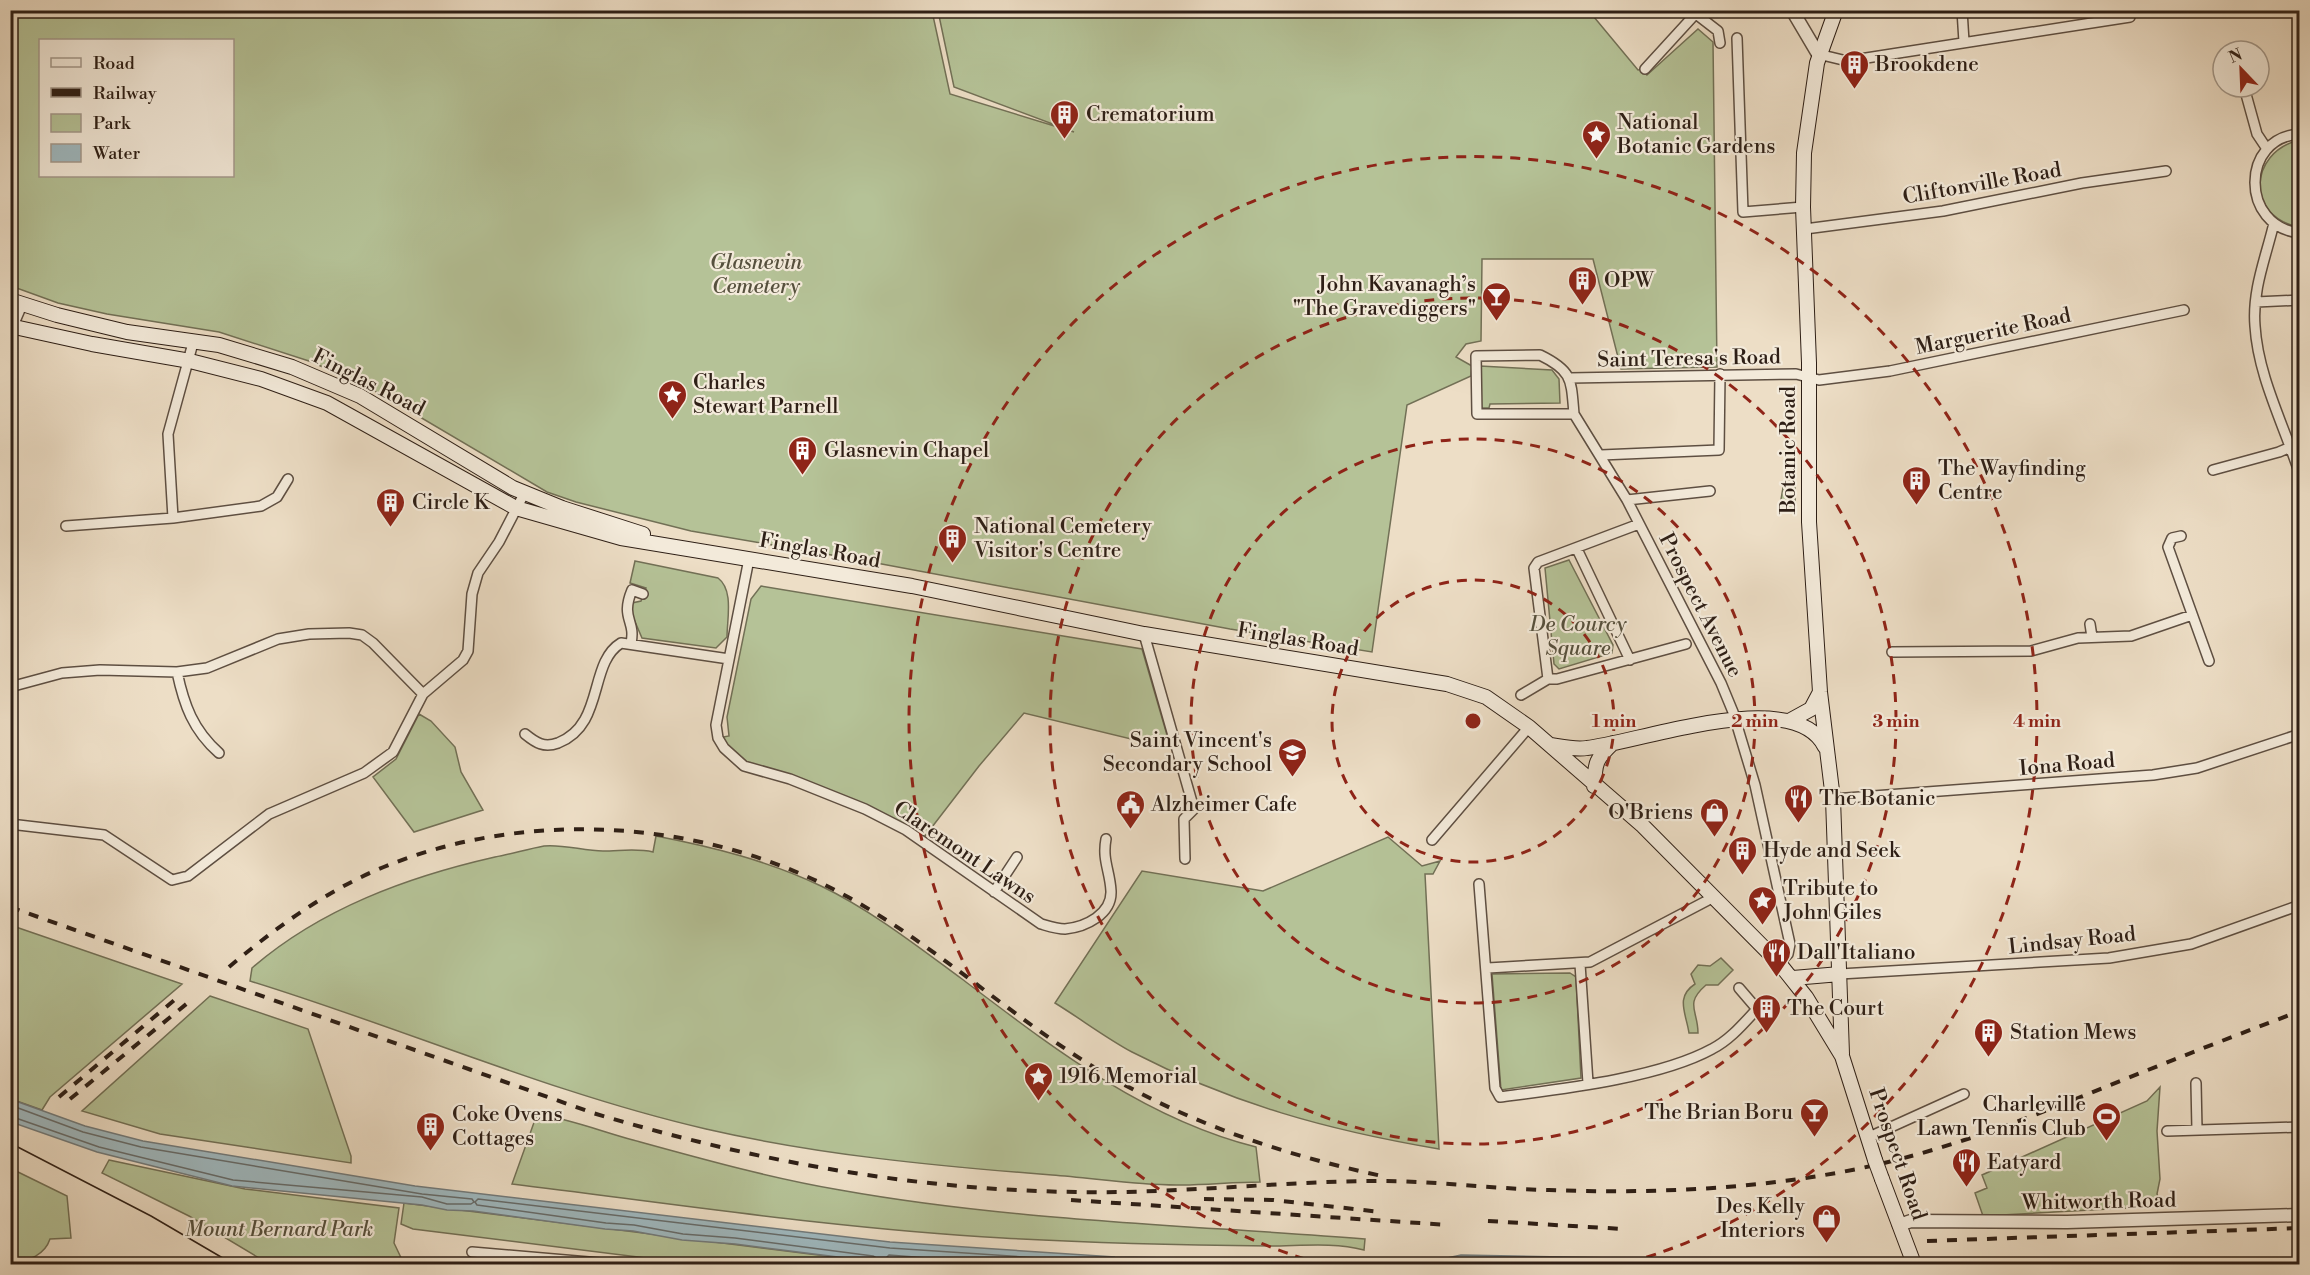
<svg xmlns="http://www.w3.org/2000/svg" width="2310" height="1275" viewBox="0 0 2310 1275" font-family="'Libre Bodoni',serif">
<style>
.green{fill:#b5c297;stroke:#727056;stroke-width:1.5;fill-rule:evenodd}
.water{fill:#9fb9c0;stroke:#727b7c;stroke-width:1.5}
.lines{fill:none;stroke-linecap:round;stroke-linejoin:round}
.shore{stroke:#666c6b;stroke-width:1.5}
.minor-casing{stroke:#5e4f42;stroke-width:12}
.tertiary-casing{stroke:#5e4f42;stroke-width:15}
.secondary-casing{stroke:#2e1f16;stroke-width:16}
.minor{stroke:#f3eada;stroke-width:9}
.tertiary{stroke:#f3eada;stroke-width:12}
.secondary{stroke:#f3eada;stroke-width:14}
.tram{stroke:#2e1f16;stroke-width:1.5}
.rail{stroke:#2e1f16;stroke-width:4;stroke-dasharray:10 10;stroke-linecap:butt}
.secondary-bridge-casing{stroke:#2e1f16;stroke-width:16;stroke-linecap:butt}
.secondary-bridge{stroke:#f3eada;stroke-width:14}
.ring{fill:none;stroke:#8f2418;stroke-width:3;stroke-dasharray:10 8}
.labels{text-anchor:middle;stroke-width:4.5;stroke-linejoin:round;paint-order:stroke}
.poi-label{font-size:21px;fill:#2e1f16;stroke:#f3eada;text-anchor:start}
.street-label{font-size:21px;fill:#2e1f16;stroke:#f3eada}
.park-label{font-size:21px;font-style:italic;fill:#56503d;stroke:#f3eada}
.centre{fill:#8f2418;stroke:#f3eada;stroke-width:3}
.ring-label{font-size:18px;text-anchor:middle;font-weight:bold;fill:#8f2418;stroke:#f3eada;stroke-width:4.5;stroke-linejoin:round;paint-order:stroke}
</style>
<rect width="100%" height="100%" fill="#eddec6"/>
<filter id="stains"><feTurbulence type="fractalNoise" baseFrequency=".00333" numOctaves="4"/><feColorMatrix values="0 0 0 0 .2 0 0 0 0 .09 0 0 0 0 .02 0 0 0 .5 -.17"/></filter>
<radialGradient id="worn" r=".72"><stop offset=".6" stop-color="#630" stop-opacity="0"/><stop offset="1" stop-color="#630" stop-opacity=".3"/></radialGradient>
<path class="green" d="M10 11H932L950 94 1074 132 954 87 938 11H1589L1638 70 1645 69 1647 75 1698 29 1713 42 1717 367 1621 369 1593 259H1482L1481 341 1466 344 1456 357 1472 366 1471 376 1407 405 1372 652 1230 629 855 559 691 531 576 502 547 492 381 394 312 362 219 332 107 314 58 303 11 286ZM40 40H232V176H40Z
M2299 140V227C2246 217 2248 153 2299 140Z
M1480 366 1552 370 1559 379 1560 403 1490 404 1489 408H1481Z
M1795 481V495H1790V498H1795L1796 511H1779L1784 482Z
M1569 560 1613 645 1612 653 1559 669 1554 664 1545 568Z
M635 561 718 578C734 590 727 619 727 637L716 648 642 638 630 610 632 603 641 601 646 588 630 583Z
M761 586 1142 649 1169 742 1160 746 1024 713 979 766 922 840 865 809 744 766 718 738 729 736 727 717 751 599Z
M419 714 431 721 455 747 461 772 483 810 414 832 373 777 396 759Z
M656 836C713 847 769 861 821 886 871 910 917 946 962 979 1052 1047 1144 1119 1256 1147L1260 1182C1233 1182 1208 1185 1182 1185 1139 1186 1094 1178 1052 1175 936 1166 819 1155 706 1129 550 1093 403 1028 250 981L252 968C320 909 407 877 495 857 511 854 528 849 544 846 563 844 584 851 603 851 620 851 637 848 653 852Z
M1388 837 1422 866 1440 861 1433 874H1425L1439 1149C1327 1130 1233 1104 1132 1052 1106 1038 1081 1019 1055 1003L1142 871 1263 891Z
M10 925 182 984 50 1097 42 1110 11 1099Z
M1721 958 1733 970 1718 985H1706C1684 1004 1698 1010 1698 1033H1689C1686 1013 1675 997 1695 984L1691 974 1698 965 1710 966Z
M1570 973 1576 977 1581 1078 1501 1090 1492 974Z
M210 996 308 1029 351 1156V1163L160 1134 82 1111Z
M2160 1087 2157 1131 2160 1179 2157 1194 2162 1206 1983 1216 1975 1193 1987 1188 1982 1175 2147 1101Z
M537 1114C570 1119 600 1131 633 1140 702 1159 770 1178 840 1190 1013 1221 1190 1225 1365 1239L1364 1250C1333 1242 1301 1246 1270 1246 1181 1245 1091 1243 1003 1238 839 1229 675 1204 512 1184Z
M109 1160 245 1189 399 1208 394 1243 404 1264H269L189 1216 102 1173Z
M18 1172 67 1196 71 1238 50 1239C44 1257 27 1260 11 1264V1180Z
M404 1203 890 1264H694L413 1229 401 1224Z"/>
<path class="water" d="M10 1099 85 1126 143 1141 415 1186 890 1242 1115 1257 1285 1260 1300 1264H894L735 1244 682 1240 633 1231 605 1229 473 1211 447 1210 422 1205 232 1186 97 1152 11 1122Z
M1461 1255 1719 1260 1759 1264H1419Z"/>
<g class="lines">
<path class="shore" d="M10 1105 83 1132 141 1147 422 1194 472 1199 474 1202 471 1204H447L422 1197 233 1180 99 1147 10 1116
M879 1264 878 1259 873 1256 735 1238 683 1234 634 1225 606 1223 477 1205 475 1202 478 1199 890 1248 1114 1263 1216 1264
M887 1264 886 1258 889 1255 1004 1264
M1442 1264 1462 1261 1641 1264"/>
<defs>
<path id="minor" d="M1962 10 1964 42
M1696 14 1718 31 1720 43
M1737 38 1743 212 1803 207
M1818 54 1847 61 2130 17
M1645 69 1699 10
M2244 87 2257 134 2267 149
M2300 134C2240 137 2240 227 2300 233
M2274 223C2266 257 2252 290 2255 326 2258 377 2285 427 2300 475
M1805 229 1943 211 2082 183 2166 171
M2256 302 2300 300
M10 333 22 305
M1540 355C1573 371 1571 380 1574 414H1477L1476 356Z
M1570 378 1796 374 1819 380 1890 371 2184 310
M1574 414 1627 500 1721 683 1733 712 1755 785 1790 944 1788 954 1779 963
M1601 455 1719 450 1720 374
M2213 470 2279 452 2300 443
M1627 500 1710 491
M173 518 261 506 277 497 288 479
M1639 524 1538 562 1534 568 1548 679H1557L1686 644
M66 526 173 518 168 434 193 343
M2181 536 2172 538 2168 547 2209 661
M1577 549 1630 660
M749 559 716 725 718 738 724 748 744 766 790 779 865 809 906 830 1041 924C1048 926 1057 929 1065 929 1086 927 1112 914 1111 891 1110 871 1102 860 1106 839
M2090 624 2092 637
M1144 634 1194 809 1184 819 1185 859
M631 643C636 620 620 619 632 590L643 594
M1892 652 2031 651 2078 638 2131 636 2192 615
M177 672C184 705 193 730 219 753
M10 687 62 673 100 670 177 672 207 668 278 639 309 634 349 633 362 635 373 643 423 694
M1521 695 1548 679
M525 734C536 743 544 748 558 743 605 725 588 663 621 643L729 659
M1833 799 2153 775 2197 768 2300 734
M10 824 104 835 172 880 188 876 269 814 364 773 393 752 423 694 463 660 468 651 472 594 478 573 499 542 525 492
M1432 840 1529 727
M1479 884 1495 1088 1500 1097C1561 1089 1659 1078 1712 1049 1730 1040 1744 1023 1757 1009L1739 988
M994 892 1017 857
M1580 964 1588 1083
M1488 968 1590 962 1714 897
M1840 974 2109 958 2191 944 2300 905
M2196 1083 2197 1130
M2167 1131 2300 1127
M1869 1137 1964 1094
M472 1252 612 1264"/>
<path id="tertiary" d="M1792 10 1818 54
M1899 1225 1911 1221 2067 1222 2300 1215"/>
<path id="secondary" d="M1836 10 1817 63 1804 153 1803 207 1809 363V522L1820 692 1833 799 1842 1054
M10 300 57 315 127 332 219 345 292 367 360 396 513 488 562 508 643 534
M10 326 92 344 190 361 261 379 327 403 516 508 621 538 912 586 1144 634 1447 684 1486 697 1529 727 1643 826 1779 963 1806 997 1842 1056 1875 1160
M1791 720 1811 709 1820 692
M1551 745C1563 747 1576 750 1587 748 1640 742 1795 685 1825 747
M1594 786C1595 762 1596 759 1613 743
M1793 978 1840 974
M1882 1179 1914 1264"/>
</defs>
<use href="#minor" class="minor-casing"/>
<use href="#tertiary" class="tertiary-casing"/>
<use href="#secondary" class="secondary-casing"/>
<use href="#minor" class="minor"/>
<use href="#tertiary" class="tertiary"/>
<use href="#secondary" class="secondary"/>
<path class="tram" d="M10 1143 151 1216 233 1264"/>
<path class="rail" d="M10 907 593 1113C750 1160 911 1190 1076 1192 1178 1194 1280 1181 1382 1181 1438 1181 1493 1189 1549 1190 1655 1194 1767 1189 1871 1166 1961 1146 2043 1112 2128 1078 2185 1055 2242 1033 2300 1011
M229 967C273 930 319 896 372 872 522 806 706 818 848 897 940 948 1016 1022 1107 1075 1193 1125 1285 1155 1382 1176
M59 1097 178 997
M70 1099 190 1001
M1204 1199 1273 1200 1381 1212
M1071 1200 1449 1225
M1488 1221 1623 1229
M1927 1241 2300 1228"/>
<defs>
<path id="secondary-bridge" d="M1875 1160 1882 1179"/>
</defs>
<use href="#secondary-bridge" class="secondary-bridge-casing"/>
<use href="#secondary-bridge" class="secondary-bridge"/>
</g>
<g class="ring">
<circle cx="1473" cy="721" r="141"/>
<circle cx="1473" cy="721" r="282"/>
<circle cx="1473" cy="721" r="423"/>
<path d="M1322 1264A564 564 0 1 1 1624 1264"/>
</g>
<defs>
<symbol id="building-pin" viewBox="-11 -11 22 30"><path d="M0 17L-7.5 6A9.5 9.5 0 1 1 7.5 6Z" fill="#8f2418" stroke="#f3eada"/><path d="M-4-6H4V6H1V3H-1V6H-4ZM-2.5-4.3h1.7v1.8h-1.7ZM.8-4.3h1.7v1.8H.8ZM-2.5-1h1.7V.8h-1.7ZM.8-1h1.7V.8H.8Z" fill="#fff"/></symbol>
<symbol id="sight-pin" viewBox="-11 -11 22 30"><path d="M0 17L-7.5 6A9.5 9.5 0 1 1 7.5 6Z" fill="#8f2418" stroke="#f3eada"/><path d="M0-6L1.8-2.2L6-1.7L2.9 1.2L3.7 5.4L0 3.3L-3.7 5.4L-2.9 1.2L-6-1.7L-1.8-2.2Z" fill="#fff"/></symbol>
<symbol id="bar-pin" viewBox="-11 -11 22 30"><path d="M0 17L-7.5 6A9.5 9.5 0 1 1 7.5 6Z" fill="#8f2418" stroke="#f3eada"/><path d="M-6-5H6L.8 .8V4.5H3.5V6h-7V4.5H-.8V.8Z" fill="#fff"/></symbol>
<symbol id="school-pin" viewBox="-11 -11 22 30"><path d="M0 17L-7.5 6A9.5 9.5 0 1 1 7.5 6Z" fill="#8f2418" stroke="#f3eada"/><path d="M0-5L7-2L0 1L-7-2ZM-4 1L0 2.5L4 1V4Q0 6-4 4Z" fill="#fff"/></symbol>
<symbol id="restaurant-pin" viewBox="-11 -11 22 30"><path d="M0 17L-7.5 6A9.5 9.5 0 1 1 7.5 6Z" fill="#8f2418" stroke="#f3eada"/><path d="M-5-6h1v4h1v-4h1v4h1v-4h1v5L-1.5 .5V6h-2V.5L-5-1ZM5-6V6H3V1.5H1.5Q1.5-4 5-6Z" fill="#fff"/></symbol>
<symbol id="civic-pin" viewBox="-11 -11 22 30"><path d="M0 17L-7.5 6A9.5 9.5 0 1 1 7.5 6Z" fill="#8f2418" stroke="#f3eada"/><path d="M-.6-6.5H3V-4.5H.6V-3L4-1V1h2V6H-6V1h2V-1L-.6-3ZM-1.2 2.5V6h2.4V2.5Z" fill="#fff"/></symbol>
<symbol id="shop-pin" viewBox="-11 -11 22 30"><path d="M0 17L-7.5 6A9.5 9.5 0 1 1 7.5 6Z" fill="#8f2418" stroke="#f3eada"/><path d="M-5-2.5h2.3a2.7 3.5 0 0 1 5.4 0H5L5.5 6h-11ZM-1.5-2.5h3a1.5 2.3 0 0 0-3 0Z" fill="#fff"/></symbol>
<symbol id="stadium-pin" viewBox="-11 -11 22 30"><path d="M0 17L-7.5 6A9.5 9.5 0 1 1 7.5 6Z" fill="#8f2418" stroke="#f3eada"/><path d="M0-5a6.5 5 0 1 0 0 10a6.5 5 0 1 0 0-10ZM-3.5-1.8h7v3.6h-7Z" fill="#fff"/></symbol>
</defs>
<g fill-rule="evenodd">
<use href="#building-pin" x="1838" y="48" width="33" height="45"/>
<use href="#building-pin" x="1048" y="98" width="33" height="45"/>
<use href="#sight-pin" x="1580" y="118" width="33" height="45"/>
<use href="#building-pin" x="1566" y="264" width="33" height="45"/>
<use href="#bar-pin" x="1480" y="280" width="33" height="45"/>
<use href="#sight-pin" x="656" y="378" width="33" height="45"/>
<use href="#building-pin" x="786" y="434" width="33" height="45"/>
<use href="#building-pin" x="1900" y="464" width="33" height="45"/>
<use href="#building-pin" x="374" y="486" width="33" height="45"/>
<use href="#building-pin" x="936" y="522" width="33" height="45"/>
<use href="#school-pin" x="1276" y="736" width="33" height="45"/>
<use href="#restaurant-pin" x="1782" y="782" width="33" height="45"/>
<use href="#civic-pin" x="1114" y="788" width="33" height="45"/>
<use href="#shop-pin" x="1698" y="796" width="33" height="45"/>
<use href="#building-pin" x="1726" y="834" width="33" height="45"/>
<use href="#sight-pin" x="1746" y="884" width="33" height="45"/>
<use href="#restaurant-pin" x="1760" y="936" width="33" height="45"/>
<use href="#building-pin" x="1750" y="992" width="33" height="45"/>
<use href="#building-pin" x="1972" y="1016" width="33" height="45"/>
<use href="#sight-pin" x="1022" y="1060" width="33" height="45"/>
<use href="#bar-pin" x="1798" y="1096" width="33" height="45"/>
<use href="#stadium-pin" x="2090" y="1100" width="33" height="45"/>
<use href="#building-pin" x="414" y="1110" width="33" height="45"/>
<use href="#restaurant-pin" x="1950" y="1146" width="33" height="45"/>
<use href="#shop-pin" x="1810" y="1202" width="33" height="45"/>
</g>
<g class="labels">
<g class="poi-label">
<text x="1875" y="71">Brookdene</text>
<text x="1086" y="121">Crematorium</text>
<text x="1617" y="129">National<tspan x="1617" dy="24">Botanic Gardens</tspan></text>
<text x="1604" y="287">OPW</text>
<text x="1476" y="291" text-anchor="end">John Kavanagh’s<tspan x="1476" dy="24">"The Gravediggers"</tspan></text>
<text x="693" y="389">Charles<tspan x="693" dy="24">Stewart Parnell</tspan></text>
<text x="824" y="457">Glasnevin Chapel</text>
<text x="1938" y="475">The Wayfinding<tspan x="1938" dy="24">Centre</tspan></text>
<text x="412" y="509">Circle K</text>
<text x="974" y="533">National Cemetery<tspan x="974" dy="24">Visitor's Centre</tspan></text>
<text x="1272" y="747" text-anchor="end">Saint Vincent's<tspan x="1272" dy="24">Secondary School</tspan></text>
<text x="1819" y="805">The Botanic</text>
<text x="1151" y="811">Alzheimer Cafe</text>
<text x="1693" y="819" text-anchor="end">O'Briens</text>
<text x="1763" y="857">Hyde and Seek</text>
<text x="1783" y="895">Tribute to<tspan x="1783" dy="24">John Giles</tspan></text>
<text x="1797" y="959">Dall'Italiano</text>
<text x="1787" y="1015">The Court</text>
<text x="2010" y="1039">Station Mews</text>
<text x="1059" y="1083">1916 Memorial</text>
<text x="2086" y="1111" text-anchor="end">Charleville<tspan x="2086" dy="24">Lawn Tennis Club</tspan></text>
<text x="1793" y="1119" text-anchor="end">The Brian Boru</text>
<text x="452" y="1121">Coke Ovens<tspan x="452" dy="24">Cottages</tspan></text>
<text x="1987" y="1169">Eatyard</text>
<text x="1805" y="1213" text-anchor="end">Des Kelly<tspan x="1805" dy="24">Interiors</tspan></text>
</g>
<g class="street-label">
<text transform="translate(1982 183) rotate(-10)" y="7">Cliftonville Road</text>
<text transform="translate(1993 331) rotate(-12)" y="7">Marguerite Road</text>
<text transform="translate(1689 358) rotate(-1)" y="7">Saint Teresa's Road</text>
<text transform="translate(369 382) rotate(27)" y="7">Finglas Road</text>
<text transform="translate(1788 450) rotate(-90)" y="7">Botanic Road</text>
<text transform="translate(820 550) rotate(10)" y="7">Finglas Road</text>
<text transform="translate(1701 605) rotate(63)" y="7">Prospect Avenue</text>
<text transform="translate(1298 639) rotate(9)" y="7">Finglas Road</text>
<text transform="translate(2067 764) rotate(-5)" y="7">Iona Road</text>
<text transform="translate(965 852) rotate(34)" y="7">Claremont Lawns</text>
<text transform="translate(2072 940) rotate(-6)" y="7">Lindsay Road</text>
<text transform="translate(1898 1154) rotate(71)" y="7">Prospect Road</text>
<text transform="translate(2099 1201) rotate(-1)" y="7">Whitworth Road</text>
</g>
<g class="park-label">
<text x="756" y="269">Glasnevin<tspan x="756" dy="24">Cemetery</tspan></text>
<text x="1578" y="631">De Courcy<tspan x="1578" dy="24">Square</tspan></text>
<text x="279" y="1236">Mount Bernard Park</text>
</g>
</g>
<circle cx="1473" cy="721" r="9" class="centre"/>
<g class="ring-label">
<text x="1614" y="727">1 min</text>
<text x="1755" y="727">2 min</text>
<text x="1896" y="727">3 min</text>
<text x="2037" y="727">4 min</text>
</g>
<rect width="2310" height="1275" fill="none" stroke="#eddec6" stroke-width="36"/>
<rect x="12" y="12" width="2286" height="1251" fill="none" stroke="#2e1f16" stroke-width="3"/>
<rect x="18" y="18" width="2274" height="1239" fill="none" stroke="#2e1f16" stroke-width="1.5"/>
<rect x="39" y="39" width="195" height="138" fill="#f3eada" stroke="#a4998c" stroke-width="1.5"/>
<rect x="51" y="58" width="30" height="9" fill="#f3eada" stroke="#a4998c" stroke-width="1.5"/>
<text x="93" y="69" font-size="18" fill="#2e1f16">Road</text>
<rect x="51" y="88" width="30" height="9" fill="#2e1f16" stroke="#a4998c" stroke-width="1.5"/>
<text x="93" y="99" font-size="18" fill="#2e1f16">Railway</text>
<rect x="51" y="114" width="30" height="18" fill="#b5c297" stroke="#a4998c" stroke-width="1.5"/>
<text x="93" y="129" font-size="18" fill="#2e1f16">Park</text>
<rect x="51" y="144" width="30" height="18" fill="#9fb9c0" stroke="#a4998c" stroke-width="1.5"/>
<text x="93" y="159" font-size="18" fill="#2e1f16">Water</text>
<g transform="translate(2241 69) rotate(337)"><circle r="28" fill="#f3eada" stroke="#a4998c" stroke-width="1.5"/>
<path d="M0-4.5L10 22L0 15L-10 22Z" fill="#8f2418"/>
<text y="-9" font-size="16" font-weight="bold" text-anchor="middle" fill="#2e1f16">N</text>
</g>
<rect width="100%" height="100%" filter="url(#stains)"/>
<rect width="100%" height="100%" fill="url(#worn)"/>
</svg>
